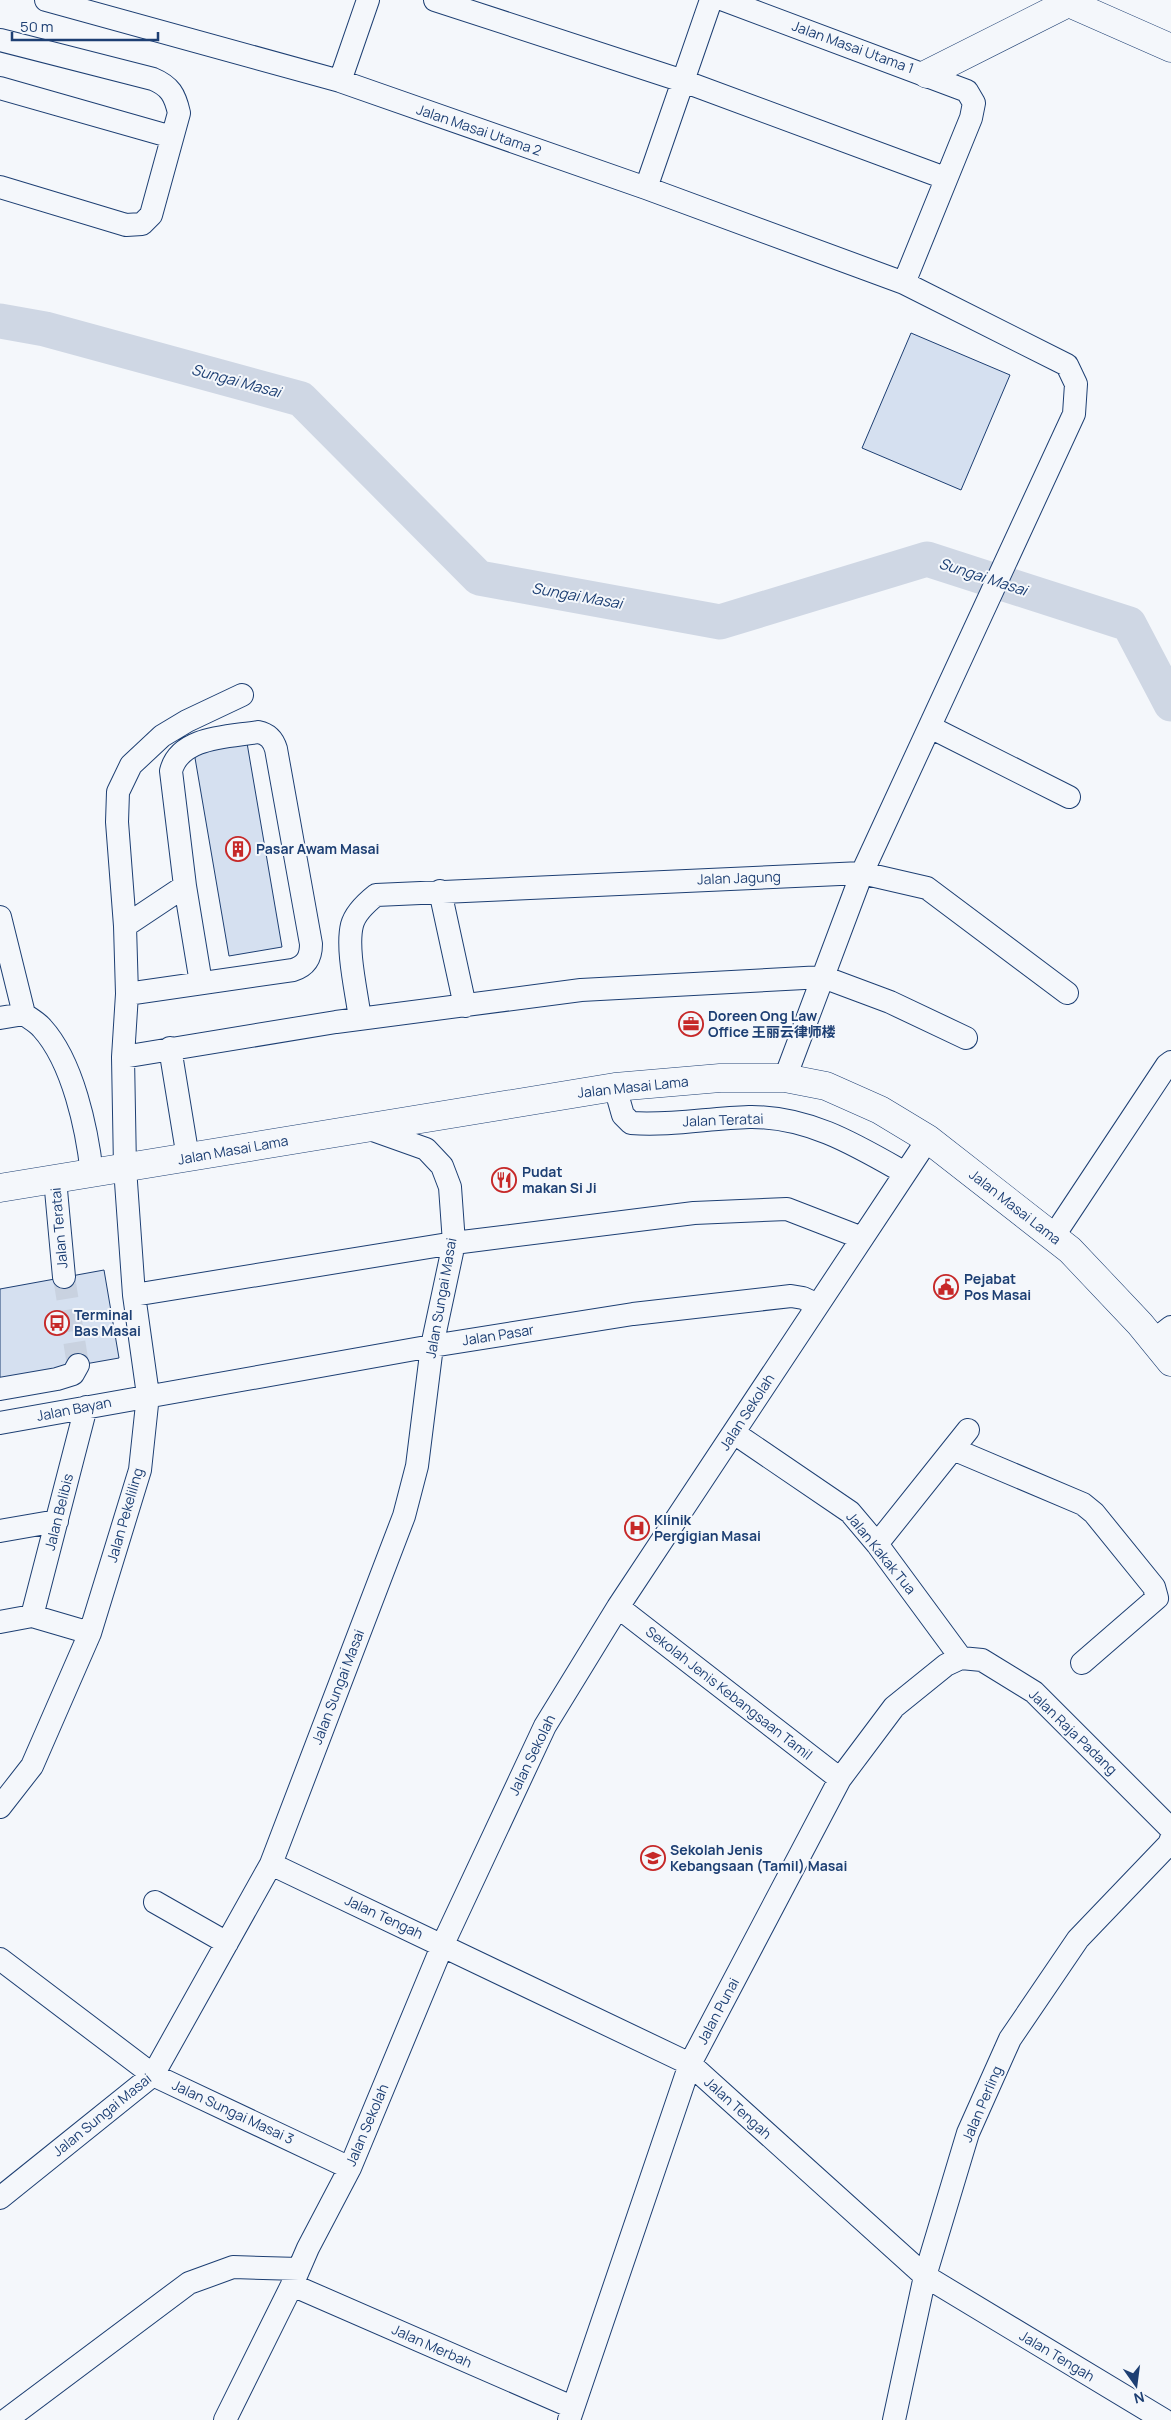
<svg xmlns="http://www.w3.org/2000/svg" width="1171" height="2420" viewBox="0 0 1171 2420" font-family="Manrope,'Noto Sans SC',sans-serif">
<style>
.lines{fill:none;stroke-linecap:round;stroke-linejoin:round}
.river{stroke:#cfd7e4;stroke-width:35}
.building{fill:#d5e0f0;stroke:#1d3f73}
.minor-tunnel{stroke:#c9d2e0;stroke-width:22;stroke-dasharray:22 11;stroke-linecap:butt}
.minor-casing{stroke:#1d3f73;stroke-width:24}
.major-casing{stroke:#1d3f73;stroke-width:29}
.highway-casing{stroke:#1d3f73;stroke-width:29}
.minor{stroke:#f4f7fb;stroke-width:22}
.major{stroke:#f4f7fb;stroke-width:28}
.highway{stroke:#f4f7fb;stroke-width:28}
.labels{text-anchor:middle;stroke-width:4;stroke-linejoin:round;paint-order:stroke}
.street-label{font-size:14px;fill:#1d3f73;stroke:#f4f7fb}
.poi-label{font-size:14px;font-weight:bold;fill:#1d3f73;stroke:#f4f7fb;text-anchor:start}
.water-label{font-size:15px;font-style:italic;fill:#1d3f73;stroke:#f4f7fb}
</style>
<rect width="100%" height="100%" fill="#f4f7fb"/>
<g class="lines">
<path class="river" d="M0 321 45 329 301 399 479 578 720 622 927 559 1129 624 1171 704"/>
</g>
<path class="building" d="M911 333 1010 375 961 490 862 448Z
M247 743 282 947 229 956 194 752Z
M104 1270 119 1358 0 1379V1289Z"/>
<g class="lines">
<path class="minor-tunnel" d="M64 1277 78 1365"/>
<defs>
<path id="minor" d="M46 0 340 81 646 188 904 283 1067 365 1076 384 1074 414 862 873 785 1078
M435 0 683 81 945 178
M724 0 967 91 974 103 971 118 904 283
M0 40 153 79C170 86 175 95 179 113L151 215 142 224 126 225 0 187
M340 81 368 0
M0 88 172 137
M646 188 711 0
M930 727 1069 797
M440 891 465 1006
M0 917 24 1014
M125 926 185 886
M127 994 293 970C306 966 311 958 311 944L276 749C273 739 268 734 258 732 229 737 180 736 171 771L185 886 201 983
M0 1018 24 1014C29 1018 37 1022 42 1028 73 1062 87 1129 92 1174
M360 1019C357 994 346 949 352 925 355 913 366 903 376 895L862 873 927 888 1067 993
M170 1048 188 1158
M123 1057 336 1022 581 990 823 977 890 1002 966 1038
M615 1087 623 1115 631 1123C670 1126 710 1118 749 1117 808 1116 856 1145 905 1173
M55 1179 64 1277
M1053 1237 1167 1065 1171 1062
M134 1295 454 1243 694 1213 787 1209 862 1238
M1154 1340 1171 1327
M0 1389 57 1379 73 1374 78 1365
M0 1423 432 1346 633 1314 791 1296 803 1298 818 1305
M734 1433 850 1512 877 1544 961 1658
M953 1449 1083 1504 1094 1513 1154 1587 1157 1598 1082 1663
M0 1531 57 1521
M877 1544 968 1430
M618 1607 840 1779
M32 1616 86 1407
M0 1622 32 1616 90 1633
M961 1658 982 1660 1034 1692 1171 1829
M0 1807 32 1766 90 1633 140 1470 148 1395 134 1295 125 1168 123 1057 127 994 125 926 117 822 118 792 131 765 162 736 187 721 242 695
M271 1864 690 2064 925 2276 1164 2420
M155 1902 227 1943
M0 1959 153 2075 350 2168
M0 2198 153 2075 271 1864 404 1516 417 1466 432 1346 454 1243 450 1187 442 1166 426 1149 367 1128
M292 2285 572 2407
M6 2420 189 2283 233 2267 299 2269
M225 2420 292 2285 308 2248 350 2168 443 1944 545 1726 618 1607 928 1139
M569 2420 690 2064 840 1779 894 1707 946 1665 961 1658
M894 2420 925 2276 968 2133 1010 2039 1078 1939 1169 1844 1171 1839"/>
<path id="major" d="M0 1188 615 1087 720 1078H785L826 1086 880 1110 928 1139 1070 1250 1140 1324 1171 1362"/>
<path id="highway" d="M1062 0 1171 48
M927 74 1068 3"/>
</defs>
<use href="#minor" class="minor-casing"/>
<use href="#major" class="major-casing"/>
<use href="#highway" class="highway-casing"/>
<use href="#minor" class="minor"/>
<use href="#major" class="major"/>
<use href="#highway" class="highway"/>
</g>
<defs>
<symbol id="building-ring" viewBox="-11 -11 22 22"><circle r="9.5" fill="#f4f7fb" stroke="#c62828" stroke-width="1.5"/><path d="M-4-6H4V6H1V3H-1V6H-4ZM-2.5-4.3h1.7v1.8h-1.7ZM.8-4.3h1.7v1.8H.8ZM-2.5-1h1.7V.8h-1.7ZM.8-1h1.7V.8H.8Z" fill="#c62828"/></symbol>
<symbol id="office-ring" viewBox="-11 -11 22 22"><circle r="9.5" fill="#f4f7fb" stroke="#c62828" stroke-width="1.5"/><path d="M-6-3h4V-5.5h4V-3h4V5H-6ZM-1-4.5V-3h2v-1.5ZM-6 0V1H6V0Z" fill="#c62828"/></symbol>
<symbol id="restaurant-ring" viewBox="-11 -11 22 22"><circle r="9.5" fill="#f4f7fb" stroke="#c62828" stroke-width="1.5"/><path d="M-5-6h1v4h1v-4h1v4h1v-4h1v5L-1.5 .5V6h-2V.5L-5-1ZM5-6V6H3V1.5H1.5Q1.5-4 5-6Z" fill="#c62828"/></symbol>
<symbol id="civic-ring" viewBox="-11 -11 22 22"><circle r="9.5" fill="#f4f7fb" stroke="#c62828" stroke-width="1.5"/><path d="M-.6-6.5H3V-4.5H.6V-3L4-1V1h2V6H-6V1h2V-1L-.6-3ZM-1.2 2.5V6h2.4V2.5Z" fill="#c62828"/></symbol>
<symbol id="bus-ring" viewBox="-11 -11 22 22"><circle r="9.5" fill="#f4f7fb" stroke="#c62828" stroke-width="1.5"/><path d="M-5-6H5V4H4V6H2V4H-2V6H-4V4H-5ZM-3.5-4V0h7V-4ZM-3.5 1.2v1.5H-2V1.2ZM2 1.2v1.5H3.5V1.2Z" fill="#c62828"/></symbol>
<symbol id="hospital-ring" viewBox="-11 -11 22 22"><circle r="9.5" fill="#f4f7fb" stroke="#c62828" stroke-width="1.5"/><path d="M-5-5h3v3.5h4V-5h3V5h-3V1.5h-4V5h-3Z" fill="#c62828"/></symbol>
<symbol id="school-ring" viewBox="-11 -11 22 22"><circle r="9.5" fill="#f4f7fb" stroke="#c62828" stroke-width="1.5"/><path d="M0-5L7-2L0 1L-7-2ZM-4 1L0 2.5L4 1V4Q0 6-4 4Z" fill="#c62828"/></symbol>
</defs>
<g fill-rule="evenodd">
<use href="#building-ring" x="224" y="835" width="28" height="28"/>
<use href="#office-ring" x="677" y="1010" width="28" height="28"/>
<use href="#restaurant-ring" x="490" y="1166" width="28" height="28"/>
<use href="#civic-ring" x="932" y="1273" width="28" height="28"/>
<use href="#bus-ring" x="43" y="1309" width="28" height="28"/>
<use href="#hospital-ring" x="623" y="1514" width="28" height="28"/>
<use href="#school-ring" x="639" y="1844" width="28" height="28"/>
</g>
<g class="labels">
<g class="street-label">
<text transform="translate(853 47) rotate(20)" y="5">Jalan Masai Utama 1</text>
<text transform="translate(479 130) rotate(19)" y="5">Jalan Masai Utama 2</text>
<text transform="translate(739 878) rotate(-2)" y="5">Jalan Jagung</text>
<text transform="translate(633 1087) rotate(-6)" y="5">Jalan Masai Lama</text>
<text transform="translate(723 1120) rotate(-2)" y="5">Jalan Teratai</text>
<text transform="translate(233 1150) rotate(-10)" y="5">Jalan Masai Lama</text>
<text transform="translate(1015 1207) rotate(38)" y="5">Jalan Masai Lama</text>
<text transform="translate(59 1228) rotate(-95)" y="5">Jalan Teratai</text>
<text transform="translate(441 1298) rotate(-80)" y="5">Jalan Sungai Masai</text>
<text transform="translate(498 1335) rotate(-9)" y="5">Jalan Pasar</text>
<text transform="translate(74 1409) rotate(-11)" y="5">Jalan Bayan</text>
<text transform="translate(747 1412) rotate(-57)" y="5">Jalan Sekolah</text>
<text transform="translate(59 1512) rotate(-76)" y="5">Jalan Belibis</text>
<text transform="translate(125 1515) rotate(-74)" y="5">Jalan Pekeliling</text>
<text transform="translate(881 1553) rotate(51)" y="5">Jalan Kakak Tua</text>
<text transform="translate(338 1687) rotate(-69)" y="5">Jalan Sungai Masai</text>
<text transform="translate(729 1693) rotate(38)" y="5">Sekolah Jenis Kebangsaan Tamil</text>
<text transform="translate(1073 1732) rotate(44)" y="5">Jalan Raja Padang</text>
<text transform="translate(532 1755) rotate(-64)" y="5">Jalan Sekolah</text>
<text transform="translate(384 1917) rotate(25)" y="5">Jalan Tengah</text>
<text transform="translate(718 2011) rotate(-62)" y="5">Jalan Punai</text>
<text transform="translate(982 2104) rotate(-67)" y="5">Jalan Perling</text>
<text transform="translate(738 2108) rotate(42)" y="5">Jalan Tengah</text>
<text transform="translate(233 2112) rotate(25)" y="5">Jalan Sungai Masai 3</text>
<text transform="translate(102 2115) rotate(-39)" y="5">Jalan Sungai Masai</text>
<text transform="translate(367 2125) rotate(-67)" y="5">Jalan Sekolah</text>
<text transform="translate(432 2346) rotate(24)" y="5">Jalan Merbah</text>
<text transform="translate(1057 2356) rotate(31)" y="5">Jalan Tengah</text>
</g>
<g class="poi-label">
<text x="256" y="854">Pasar Awam Masai</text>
<text x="708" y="1021">Doreen Ong Law<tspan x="708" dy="16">Office 王丽云律师楼</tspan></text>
<text x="522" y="1177">Pudat<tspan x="522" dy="16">makan Si Ji</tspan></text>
<text x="964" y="1284">Pejabat<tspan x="964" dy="16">Pos Masai</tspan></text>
<text x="74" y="1320">Terminal<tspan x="74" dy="16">Bas Masai</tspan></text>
<text x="654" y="1525">Klinik<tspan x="654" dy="16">Pergigian Masai</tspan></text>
<text x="670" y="1855">Sekolah Jenis<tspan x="670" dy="16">Kebangsaan (Tamil) Masai</tspan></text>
</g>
<g class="water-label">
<text transform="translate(236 381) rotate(15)" y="5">Sungai Masai</text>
<text transform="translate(983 577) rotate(18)" y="5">Sungai Masai</text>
<text transform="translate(577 596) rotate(10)" y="5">Sungai Masai</text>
</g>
</g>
<g transform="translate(1136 2385) rotate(166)" stroke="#f4f7fb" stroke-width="4" paint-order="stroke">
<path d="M0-4L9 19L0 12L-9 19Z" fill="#1d3f73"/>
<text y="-8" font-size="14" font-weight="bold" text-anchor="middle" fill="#1d3f73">N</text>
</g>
<path d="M12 32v8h146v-8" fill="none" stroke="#1d3f73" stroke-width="2.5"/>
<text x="20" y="32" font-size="15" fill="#1d3f73" stroke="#f4f7fb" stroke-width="4" paint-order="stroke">50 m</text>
</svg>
